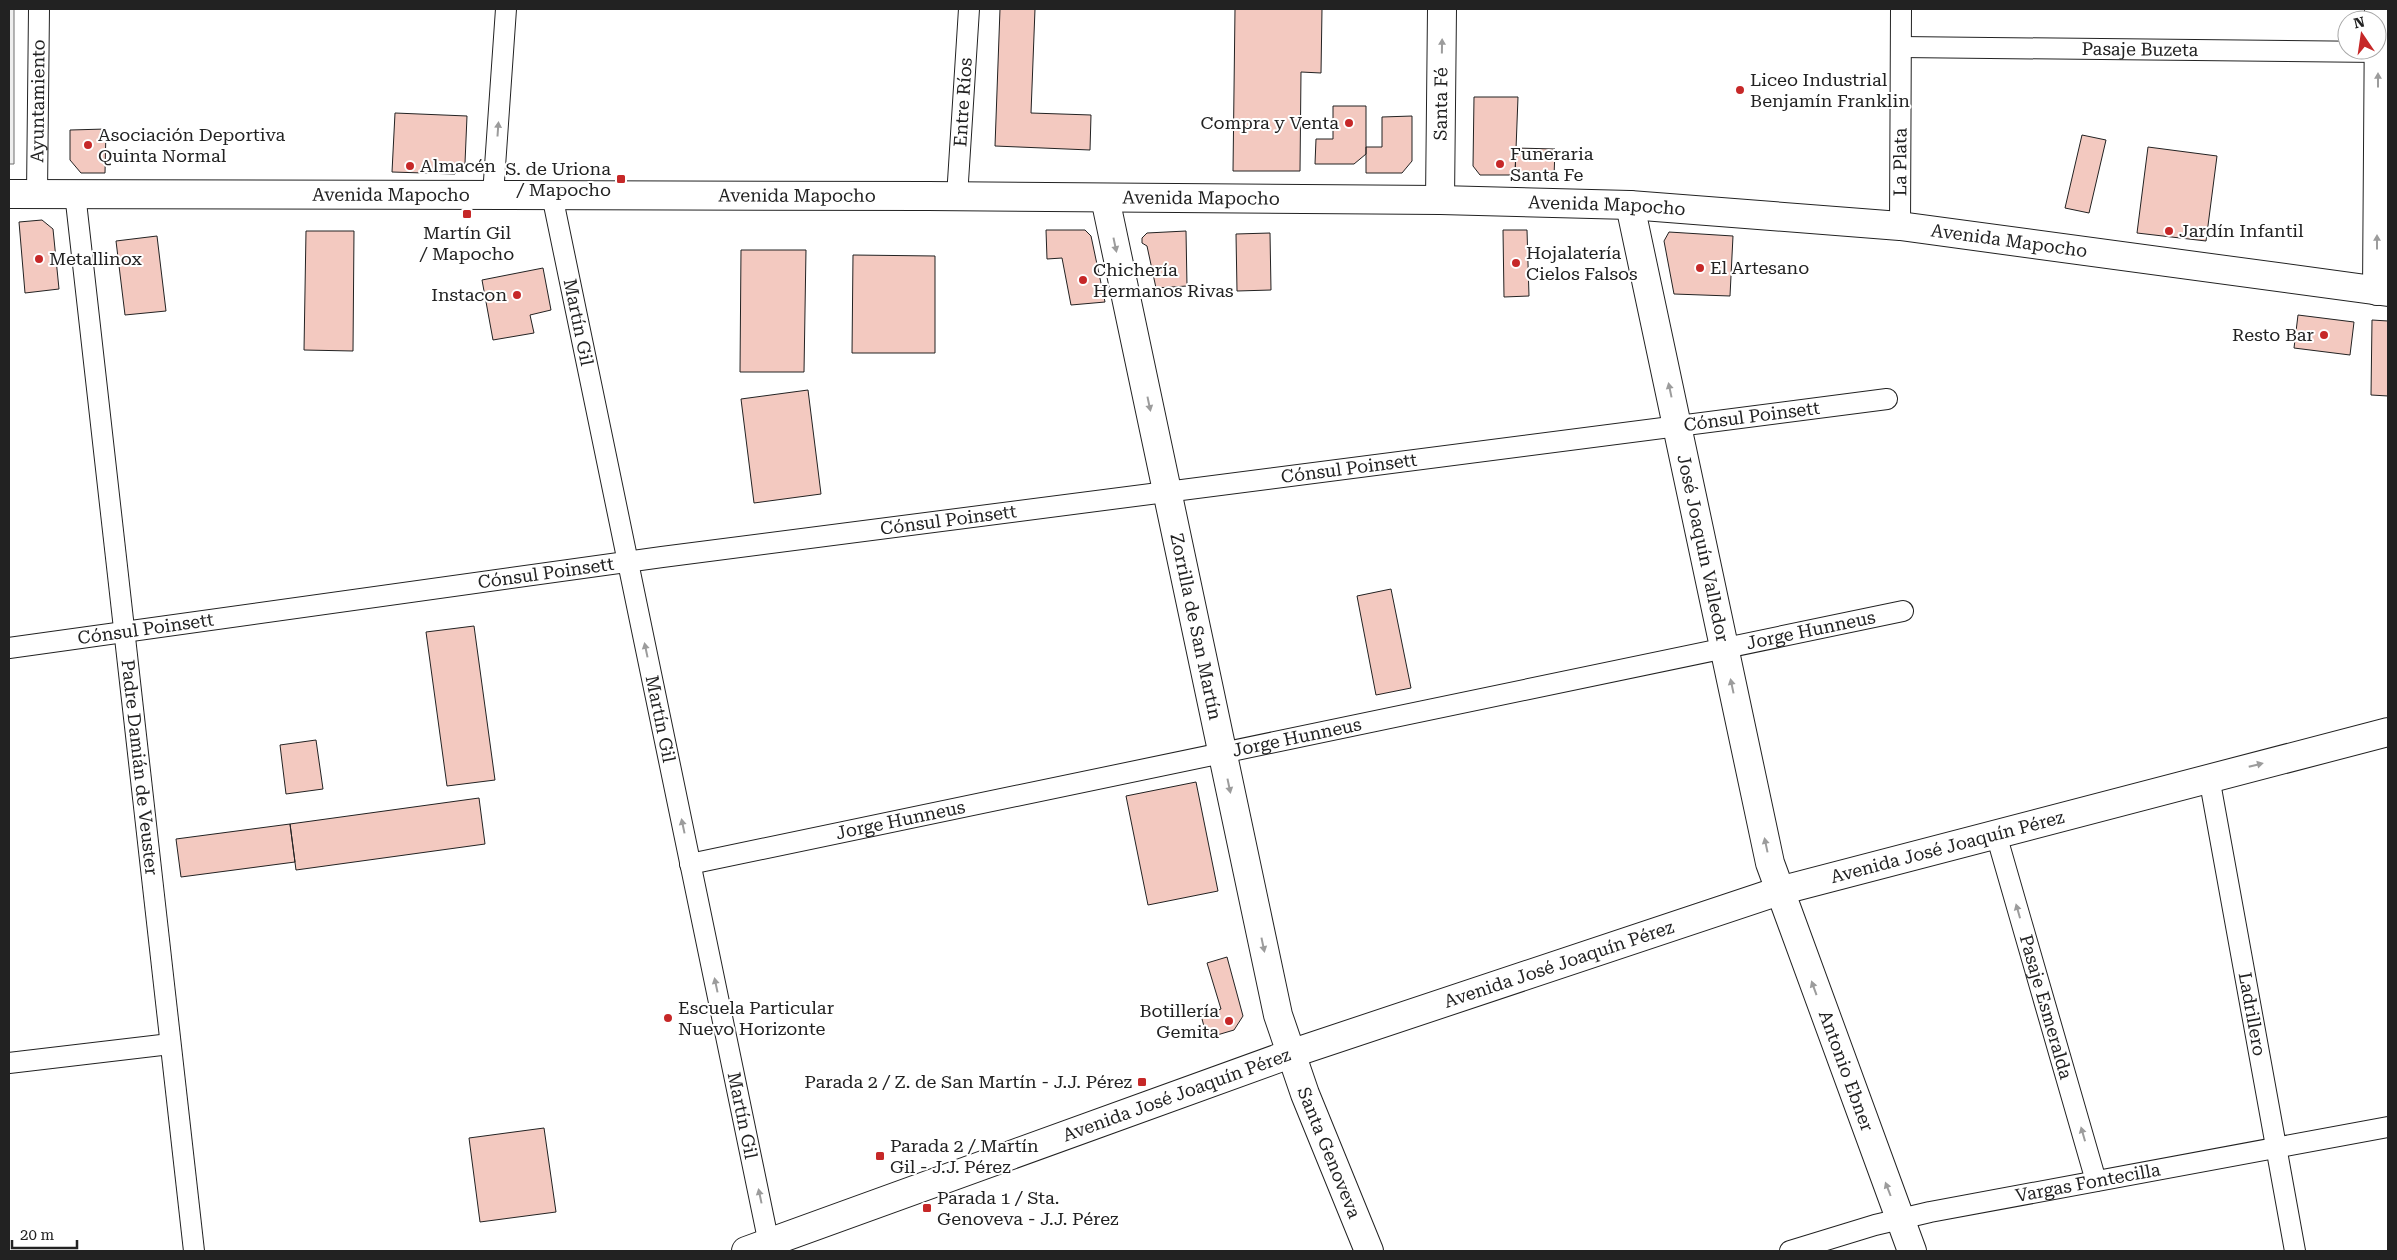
<svg xmlns="http://www.w3.org/2000/svg" width="2397" height="1260" viewBox="0 0 2397 1260" font-family="'Roboto Serif',serif">
<style>
.green{fill:#eee;stroke:#6f6f6f}
.building{fill:#f3c9c0;stroke:#222}
.lines{fill:none;stroke-linecap:round;stroke-linejoin:round}
.street-casing{stroke:#222;stroke-width:22}
.secondary-casing{stroke:#222;stroke-width:30}
.primary-casing{stroke:#222;stroke-width:30}
.street{stroke:#fff;stroke-width:20}
.secondary{stroke:#fff;stroke-width:28}
.primary{stroke:#fff;stroke-width:28}
.oneway{fill:#9c9c9c}
.poi-dot{fill:#c62828;stroke:#fff;stroke-width:2}
.labels{text-anchor:middle;stroke-width:4;stroke-linejoin:round;paint-order:stroke}
.street-label{font-size:18px;fill:#222;stroke:#fff}
.poi-label{font-size:18px;fill:#222;stroke:#fff;text-anchor:start}
</style>
<rect width="100%" height="100%" fill="#fff"/>
<path class="green" d="M9 9H14V164H9Z"/>
<path class="building" d="M1000 9H1035L1031 113 1091 115 1090 150 995 146Z
M1235 9H1322L1321 73 1301 72 1300 171H1233Z
M1474 97H1518L1515 175H1480L1473 166Z
M1333 106H1366V154L1354 164H1315L1316 139H1333Z
M395 113 467 116 465 163 455 174 392 172Z
M1412 116V161L1402 173H1366V147H1382V117Z
M106 129 105 173H81L70 160V130Z
M2082 135 2106 140 2089 213 2065 208Z
M2148 147 2217 156 2206 241 2137 233Z
M1516 148 1555 149 1554 177 1515 175Z
M42 220 53 229 59 289 25 293 19 222Z
M1046 230H1085L1091 236 1105 302 1071 305 1062 258 1047 259Z
M1503 230H1527L1529 296 1504 297Z
M306 231H354L353 351 304 350Z
M1186 231 1187 286 1156 288 1147 246 1142 243V238L1147 233Z
M1669 232 1733 236 1730 296 1674 294 1664 241Z
M1270 233 1271 290 1237 291 1236 234Z
M157 236 166 311 125 315 116 241Z
M741 250H806L804 372H740Z
M853 255 935 256V353H852Z
M543 268 551 310 530 315 534 333 493 340 482 280Z
M2298 315 2354 322 2350 355 2294 348Z
M2372 320 2388 321V396L2371 395Z
M808 390 821 494 754 503 741 399Z
M1391 589 1411 688 1376 695 1357 596Z
M474 626 495 780 447 786 426 632Z
M316 740 323 789 286 794 280 745Z
M1196 782 1218 891 1148 905 1126 796Z
M479 798 485 844 296 870 290 824Z
M290 824 295 862 181 877 176 839Z
M1227 957 1243 1016 1234 1030 1207 1038 1201 1015 1221 1009 1207 963Z
M544 1128 556 1212 480 1222 469 1138Z"/>
<g class="lines">
<defs>
<g id="street">
<path id="s1" d="M1901 47 2378 52"/>
<path id="s2" d="M37 193 39 9"/>
<path id="s3" d="M75 193 194 1251"/>
<path d="M493 195 506 9"/>
<path id="s4" d="M552 195 769 1244"/>
<path id="s5" d="M957 197 969 9"/>
<path id="s6" d="M1900 226 1901 9"/>
<path id="s7" d="M9 648 662 557 1887 399"/>
<path id="s8" d="M2209 777 2295 1251"/>
<path id="s9" d="M1996 834 2096 1181"/>
<path id="s10" d="M690 864 1903 611"/>
<path d="M9 1063 170 1044"/>
<path id="s11" d="M1790 1251 1875 1225 1930 1212 2388 1127"/>
</g>
<g id="secondary">
<path id="s12" d="M9 194 928 196 1440 200 1630 205 1900 226 2388 292"/>
<path id="s13" d="M1105 198 1278 1015 1305 1094 1369 1251"/>
<path id="s14" d="M1440 200 1442 9"/>
<path id="s15" d="M1630 205 1770 863 1912 1251"/>
<path d="M2377 291 2379 9"/>
</g>
<g id="primary">
<path id="s16" d="M746 1251 1290 1054 1779 891 2388 732"/>
</g>
</defs>
<use href="#street" class="street-casing"/>
<use href="#secondary" class="secondary-casing"/>
<use href="#primary" class="primary-casing"/>
<use href="#street" class="street"/>
<use href="#secondary" class="secondary"/>
<use href="#primary" class="primary"/>
</g>
<defs><path id="oneway-solid" d="M-6-.8H1V-3.2L6.5 0L1 3.2V.8H-6Z" transform="scale(1.25)"/></defs>
<g class="oneway">
<use href="#oneway-solid" transform="translate(1442 46) rotate(-89)"/>
<use href="#oneway-solid" transform="translate(2378 80) rotate(-90)"/>
<use href="#oneway-solid" transform="translate(498 129) rotate(-86)"/>
<use href="#oneway-solid" transform="translate(2377 242) rotate(-90)"/>
<use href="#oneway-solid" transform="translate(1115 245) rotate(78)"/>
<use href="#oneway-solid" transform="translate(1670 390) rotate(-102)"/>
<use href="#oneway-solid" transform="translate(1149 404) rotate(78)"/>
<use href="#oneway-solid" transform="translate(646 650) rotate(-102)"/>
<use href="#oneway-solid" transform="translate(1732 686) rotate(-102)"/>
<use href="#oneway-solid" transform="translate(2256 765) rotate(-14)"/>
<use href="#oneway-solid" transform="translate(1229 786) rotate(78)"/>
<use href="#oneway-solid" transform="translate(683 826) rotate(-102)"/>
<use href="#oneway-solid" transform="translate(1766 845) rotate(-102)"/>
<use href="#oneway-solid" transform="translate(2018 911) rotate(-106)"/>
<use href="#oneway-solid" transform="translate(1263 945) rotate(78)"/>
<use href="#oneway-solid" transform="translate(716 985) rotate(-102)"/>
<use href="#oneway-solid" transform="translate(1814 988) rotate(-110)"/>
<use href="#oneway-solid" transform="translate(2083 1134) rotate(-106)"/>
<use href="#oneway-solid" transform="translate(1888 1189) rotate(-111)"/>
<use href="#oneway-solid" transform="translate(760 1196) rotate(-102)"/>
</g>
<g class="poi-dot">
<circle cx="1740" cy="90" r="5"/>
<circle cx="1349" cy="123" r="5"/>
<circle cx="88" cy="145" r="5"/>
<circle cx="1500" cy="164" r="5"/>
<circle cx="410" cy="166" r="5"/>
<rect x="616" y="174" width="10" height="10" rx="2.5"/>
<rect x="462" y="209" width="10" height="10" rx="2.5"/>
<circle cx="2169" cy="231" r="5"/>
<circle cx="39" cy="259" r="5"/>
<circle cx="1516" cy="263" r="5"/>
<circle cx="1700" cy="268" r="5"/>
<circle cx="1083" cy="280" r="5"/>
<circle cx="517" cy="295" r="5"/>
<circle cx="2324" cy="335" r="5"/>
<circle cx="668" cy="1018" r="5"/>
<circle cx="1229" cy="1021" r="5"/>
<rect x="1137" y="1077" width="10" height="10" rx="2.5"/>
<rect x="875" y="1151" width="10" height="10" rx="2.5"/>
<rect x="922" y="1203" width="10" height="10" rx="2.5"/>
</g>
<g class="labels">
<g class="street-label">
<text dy="6" stroke="none"><textPath href="#s1" startOffset="239">Pasaje Buzeta</textPath></text>
<text dy="6" stroke="none"><textPath href="#s2" startOffset="92">Ayuntamiento</textPath></text>
<text dy="6" stroke="none"><textPath href="#s5" startOffset="95">Entre Ríos</textPath></text>
<text dy="6" stroke="none"><textPath href="#s14" startOffset="96">Santa Fé</textPath></text>
<text dy="6" stroke="none"><textPath href="#s6" startOffset="64">La Plata</textPath></text>
<text dy="6" stroke="none"><textPath href="#s12" startOffset="382">Avenida Mapocho</textPath></text>
<text dy="6" stroke="none"><textPath href="#s12" startOffset="788">Avenida Mapocho</textPath></text>
<text dy="6" stroke="none"><textPath href="#s12" startOffset="1192">Avenida Mapocho</textPath></text>
<text dy="6" stroke="none"><textPath href="#s12" startOffset="1598">Avenida Mapocho</textPath></text>
<text dy="6" stroke="none"><textPath href="#s12" startOffset="2002">Avenida Mapocho</textPath></text>
<text dy="6" stroke="none"><textPath href="#s4" startOffset="130">Martín Gil</textPath></text>
<text dy="6" stroke="none"><textPath href="#s7" startOffset="1758">Cónsul Poinsett</textPath></text>
<text dy="6" stroke="none"><textPath href="#s7" startOffset="1352">Cónsul Poinsett</textPath></text>
<text dy="6" stroke="none"><textPath href="#s7" startOffset="948">Cónsul Poinsett</textPath></text>
<text dy="6" stroke="none"><textPath href="#s15" startOffset="351">José Joaquín Valledor</textPath></text>
<text dy="6" stroke="none"><textPath href="#s7" startOffset="542">Cónsul Poinsett</textPath></text>
<text dy="6" stroke="none"><textPath href="#s13" startOffset="438">Zorrilla de San Martín</textPath></text>
<text dy="6" stroke="none"><textPath href="#s7" startOffset="138">Cónsul Poinsett</textPath></text>
<text dy="6" stroke="none"><textPath href="#s10" startOffset="1145">Jorge Hunneus</textPath></text>
<text dy="6" stroke="none"><textPath href="#s4" startOffset="535">Martín Gil</textPath></text>
<text dy="6" stroke="none"><textPath href="#s10" startOffset="620">Jorge Hunneus</textPath></text>
<text dy="6" stroke="none"><textPath href="#s3" startOffset="578">Padre Damián de Veuster</textPath></text>
<text dy="6" stroke="none"><textPath href="#s10" startOffset="215">Jorge Hunneus</textPath></text>
<text dy="6" stroke="none"><textPath href="#s16" startOffset="1268">Avenida José Joaquín Pérez</textPath></text>
<text dy="6" stroke="none"><textPath href="#s16" startOffset="862">Avenida José Joaquín Pérez</textPath></text>
<text dy="6" stroke="none"><textPath href="#s9" startOffset="180">Pasaje Esmeralda</textPath></text>
<text dy="6" stroke="none"><textPath href="#s8" startOffset="241">Ladrillero</textPath></text>
<text dy="6" stroke="none"><textPath href="#s15" startOffset="894">Antonio Ebner</textPath></text>
<text dy="6" stroke="none"><textPath href="#s16" startOffset="458">Avenida José Joaquín Pérez</textPath></text>
<text dy="6" stroke="none"><textPath href="#s4" startOffset="940">Martín Gil</textPath></text>
<text dy="6" stroke="none"><textPath href="#s13" startOffset="982">Santa Genoveva</textPath></text>
<text dy="6" stroke="none"><textPath href="#s11" startOffset="306">Vargas Fontecilla</textPath></text>
</g>
<g class="poi-label">
<text x="1750" y="86">Liceo Industrial<tspan x="1750" dy="21">Benjamín Franklin</tspan></text>
<text x="1339" y="129" text-anchor="end">Compra y Venta</text>
<text x="98" y="141">Asociación Deportiva<tspan x="98" dy="21">Quinta Normal</tspan></text>
<text x="1510" y="160">Funeraria<tspan x="1510" dy="21">Santa Fe</tspan></text>
<text x="420" y="172">Almacén</text>
<text x="611" y="175" text-anchor="end">S. de Uriona<tspan x="611" dy="21">/ Mapocho</tspan></text>
<text x="2179" y="237">Jardín Infantil</text>
<text x="467" y="239" text-anchor="middle">Martín Gil<tspan x="467" dy="21">/ Mapocho</tspan></text>
<text x="1526" y="259">Hojalatería<tspan x="1526" dy="21">Cielos Falsos</tspan></text>
<text x="49" y="265">Metallinox</text>
<text x="1710" y="274">El Artesano</text>
<text x="1093" y="276">Chichería<tspan x="1093" dy="21">Hermanos Rivas</tspan></text>
<text x="507" y="301" text-anchor="end">Instacon</text>
<text x="2314" y="341" text-anchor="end">Resto Bar</text>
<text x="678" y="1014">Escuela Particular<tspan x="678" dy="21">Nuevo Horizonte</tspan></text>
<text x="1219" y="1017" text-anchor="end">Botillería<tspan x="1219" dy="21">Gemita</tspan></text>
<text x="1132" y="1088" text-anchor="end">Parada 2 / Z. de San Martín - J.J. Pérez</text>
<text x="890" y="1152">Parada 2 / Martín<tspan x="890" dy="21">Gil - J.J. Pérez</tspan></text>
<text x="937" y="1204">Parada 1 / Sta.<tspan x="937" dy="21">Genoveva - J.J. Pérez</tspan></text>
</g>
</g>
<rect width="2397" height="1260" fill="none" stroke="#222222" stroke-width="20"/>
<g transform="translate(2362 35) rotate(347)"><circle r="24" fill="#ffffff" stroke="#a7a7a7"/>
<path d="M0-4L9 19L0 12L-9 19Z" fill="#c62828"/>
<text y="-8" font-size="14" font-weight="bold" text-anchor="middle" fill="#222222">N</text>
</g>
<path d="M12 1240v8h65v-8" fill="none" stroke="#222222" stroke-width="2.5"/>
<text x="20" y="1240" font-size="15" fill="#222222" stroke="#ffffff" stroke-width="4" paint-order="stroke">20 m</text>
</svg>
